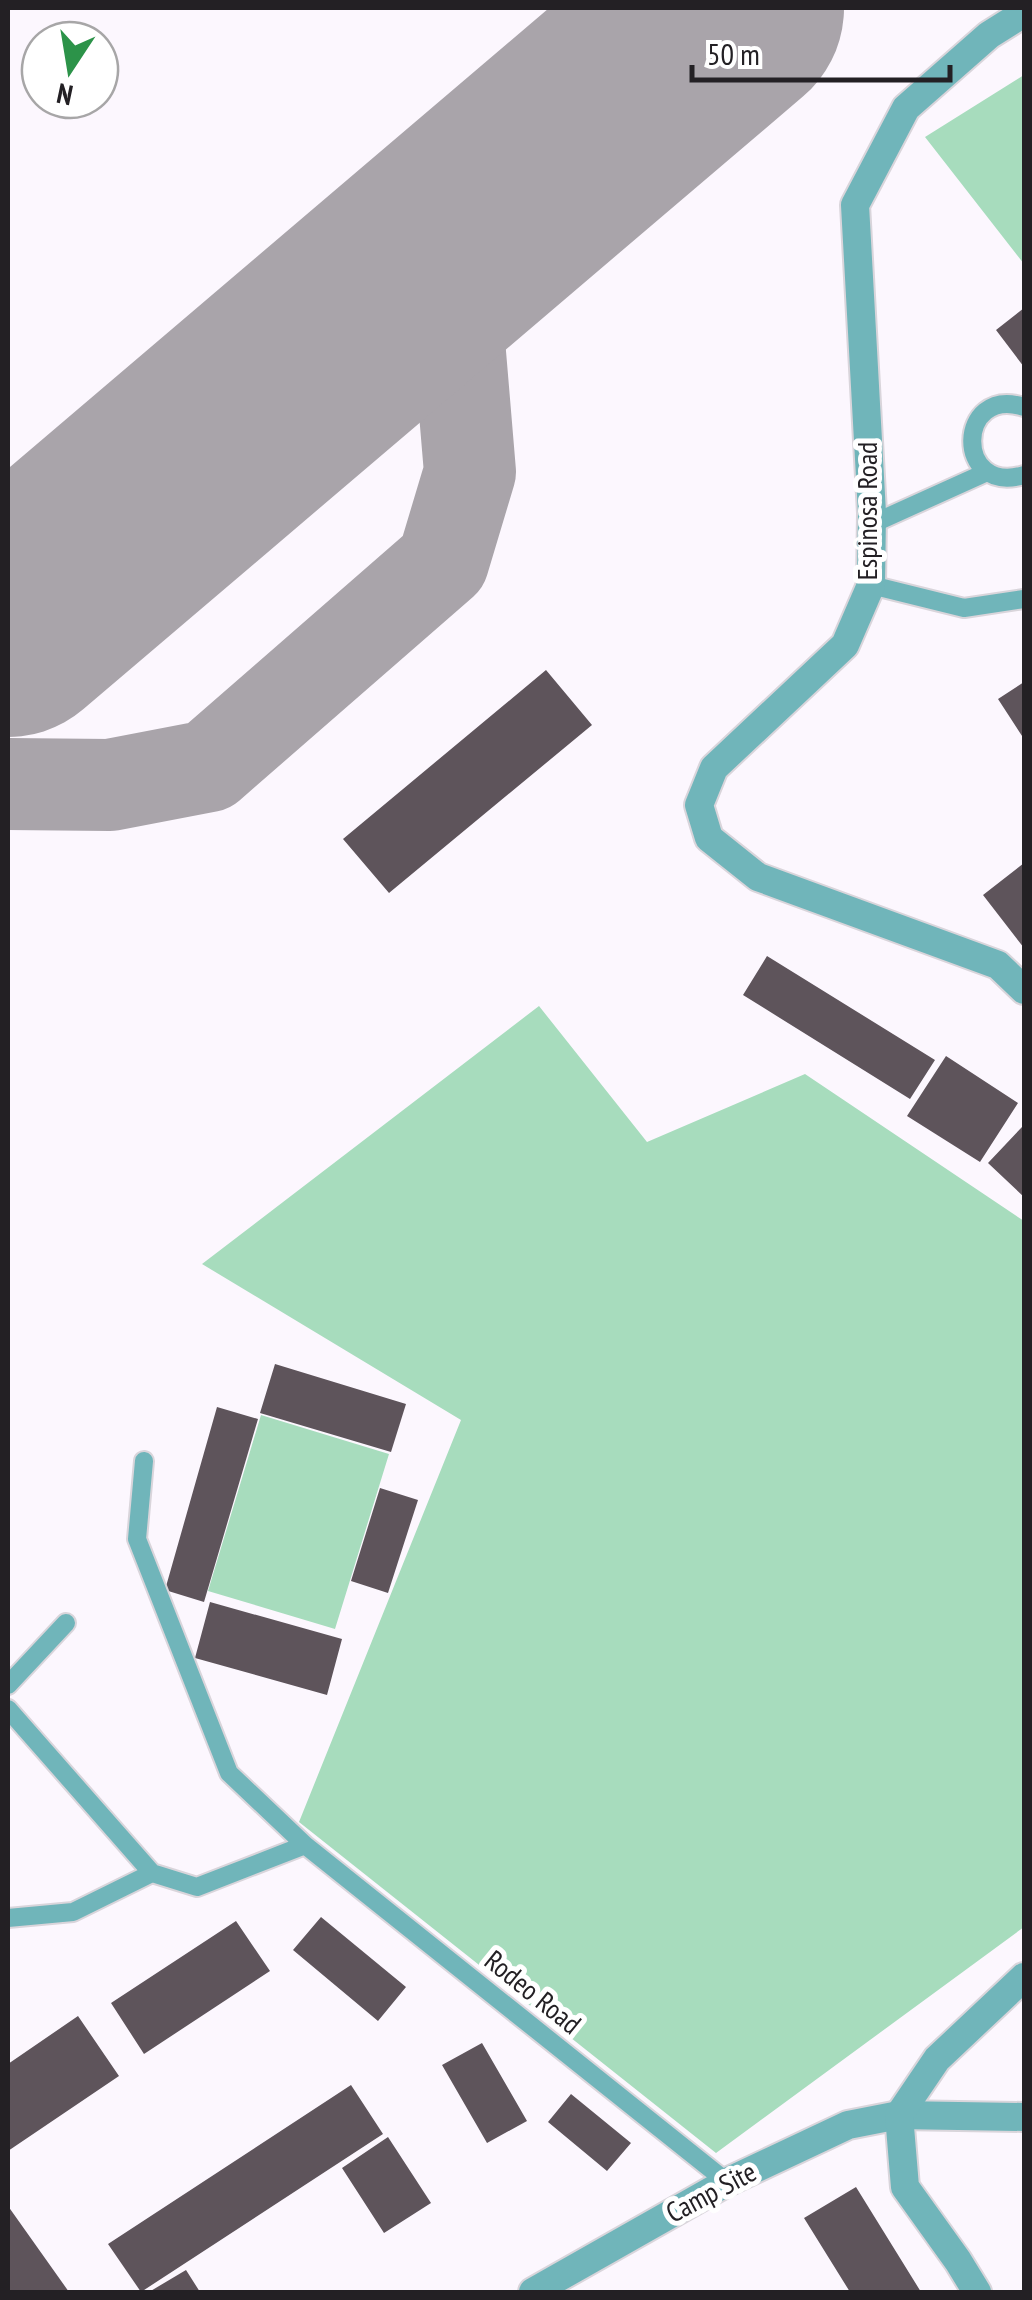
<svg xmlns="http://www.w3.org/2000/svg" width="1032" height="2300" viewBox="0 0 1032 2300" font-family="'PT Sans Narrow',sans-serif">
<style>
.green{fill:#a7dcbd}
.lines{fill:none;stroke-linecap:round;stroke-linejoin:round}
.taxiway{stroke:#a9a4aa;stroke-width:92}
.runway{stroke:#a9a4aa;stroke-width:232}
.building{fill:#5e545b}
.service-casing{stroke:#d9d5db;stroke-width:22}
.minor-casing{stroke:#d9d5db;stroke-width:32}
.tertiary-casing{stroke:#d9d5db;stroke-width:32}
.service{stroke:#70b5ba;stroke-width:18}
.minor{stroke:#70b5ba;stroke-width:28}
.tertiary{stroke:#70b5ba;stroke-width:28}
.labels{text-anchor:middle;stroke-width:10;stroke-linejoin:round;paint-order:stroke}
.street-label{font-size:28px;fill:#232024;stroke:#fff}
</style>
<rect width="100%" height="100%" fill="#fcf7fe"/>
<path class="green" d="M1024 75V264L925 137Z
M539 1006 647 1142 805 1074 1024 1221V1927L716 2153 299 1822 461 1420 202 1264Z
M261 1415 389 1454 335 1629 208 1591Z"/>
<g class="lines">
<path class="taxiway" d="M459 341 464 282 475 224
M8 784 110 785 209 766 443 562 470 472 459 341C438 309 412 311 377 307"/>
<path class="runway" d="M8 621 728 8"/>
</g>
<path class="building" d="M1024 308V367L996 330Z
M546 670 592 725 389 893 343 839Z
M1024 682V739L998 699Z
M1024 863V948L983 895Z
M767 956 935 1060 910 1099 743 995Z
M946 1056 1018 1103 980 1162 907 1116Z
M1022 1127 1024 1129V1197L988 1163Z
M275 1364 406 1404 391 1452 260 1413Z
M217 1407 258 1419 204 1602 165 1590Z
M380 1488 418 1500 388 1593 351 1581Z
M210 1602 342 1639 327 1695 195 1658Z
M321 1917 406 1987 378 2021 293 1950Z
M236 1921 270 1971 144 2054 111 2003Z
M78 2016 119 2076 8 2151V2064Z
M482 2043 527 2121 487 2143 442 2065Z
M351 2085 383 2134 141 2292 108 2244Z
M571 2094 631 2143 607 2171 548 2122Z
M388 2137 431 2203 384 2233 342 2168Z
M856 2187 921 2292H850L804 2218Z
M8 2206 69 2292H8Z
M186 2270 200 2292H149Z"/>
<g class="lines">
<defs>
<path id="service" d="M1024 407C956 385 954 496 1024 475
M872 524 987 472
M871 585 964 608 1024 599
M144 1461 137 1539 229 1773 305 1845 727 2182
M8 1685 66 1623
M8 1709 152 1873 197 1887 305 1845
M8 1918 73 1912 152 1873"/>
<path id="minor" d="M533 2292 727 2182 848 2125 899 2115 1024 2117"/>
<path id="tertiary" d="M1024 13 989 35 906 108 855 205 872 513 871 585 845 645 714 768 699 805 709 838 758 877 998 965 1024 990
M977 2292 958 2261 905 2187 899 2115 937 2059 1024 1977"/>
</defs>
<use href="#service" class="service-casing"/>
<use href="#minor" class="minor-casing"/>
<use href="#tertiary" class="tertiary-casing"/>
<use href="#service" class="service"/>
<use href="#minor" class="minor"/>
<use href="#tertiary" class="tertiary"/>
</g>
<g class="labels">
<g class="street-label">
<text transform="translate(867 511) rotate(-90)" y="10">Espinosa Road</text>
<text transform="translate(533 1992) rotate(39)" y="10">Rodeo Road</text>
<text transform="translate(711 2192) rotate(-28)" y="10">Camp Site</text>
</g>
</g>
<rect width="1032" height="2300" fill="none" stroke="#232024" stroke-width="20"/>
<g transform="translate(70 70) rotate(192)"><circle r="48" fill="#ffffff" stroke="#a7a6a7" stroke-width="2.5"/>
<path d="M0-8L18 38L0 25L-18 38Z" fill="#2c9349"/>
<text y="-15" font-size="28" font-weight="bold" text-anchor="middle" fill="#232024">N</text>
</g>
<path d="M692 65v15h258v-15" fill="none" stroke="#232024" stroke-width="5"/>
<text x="707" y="65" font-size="30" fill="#232024" stroke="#ffffff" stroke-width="8" paint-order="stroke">50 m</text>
</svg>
